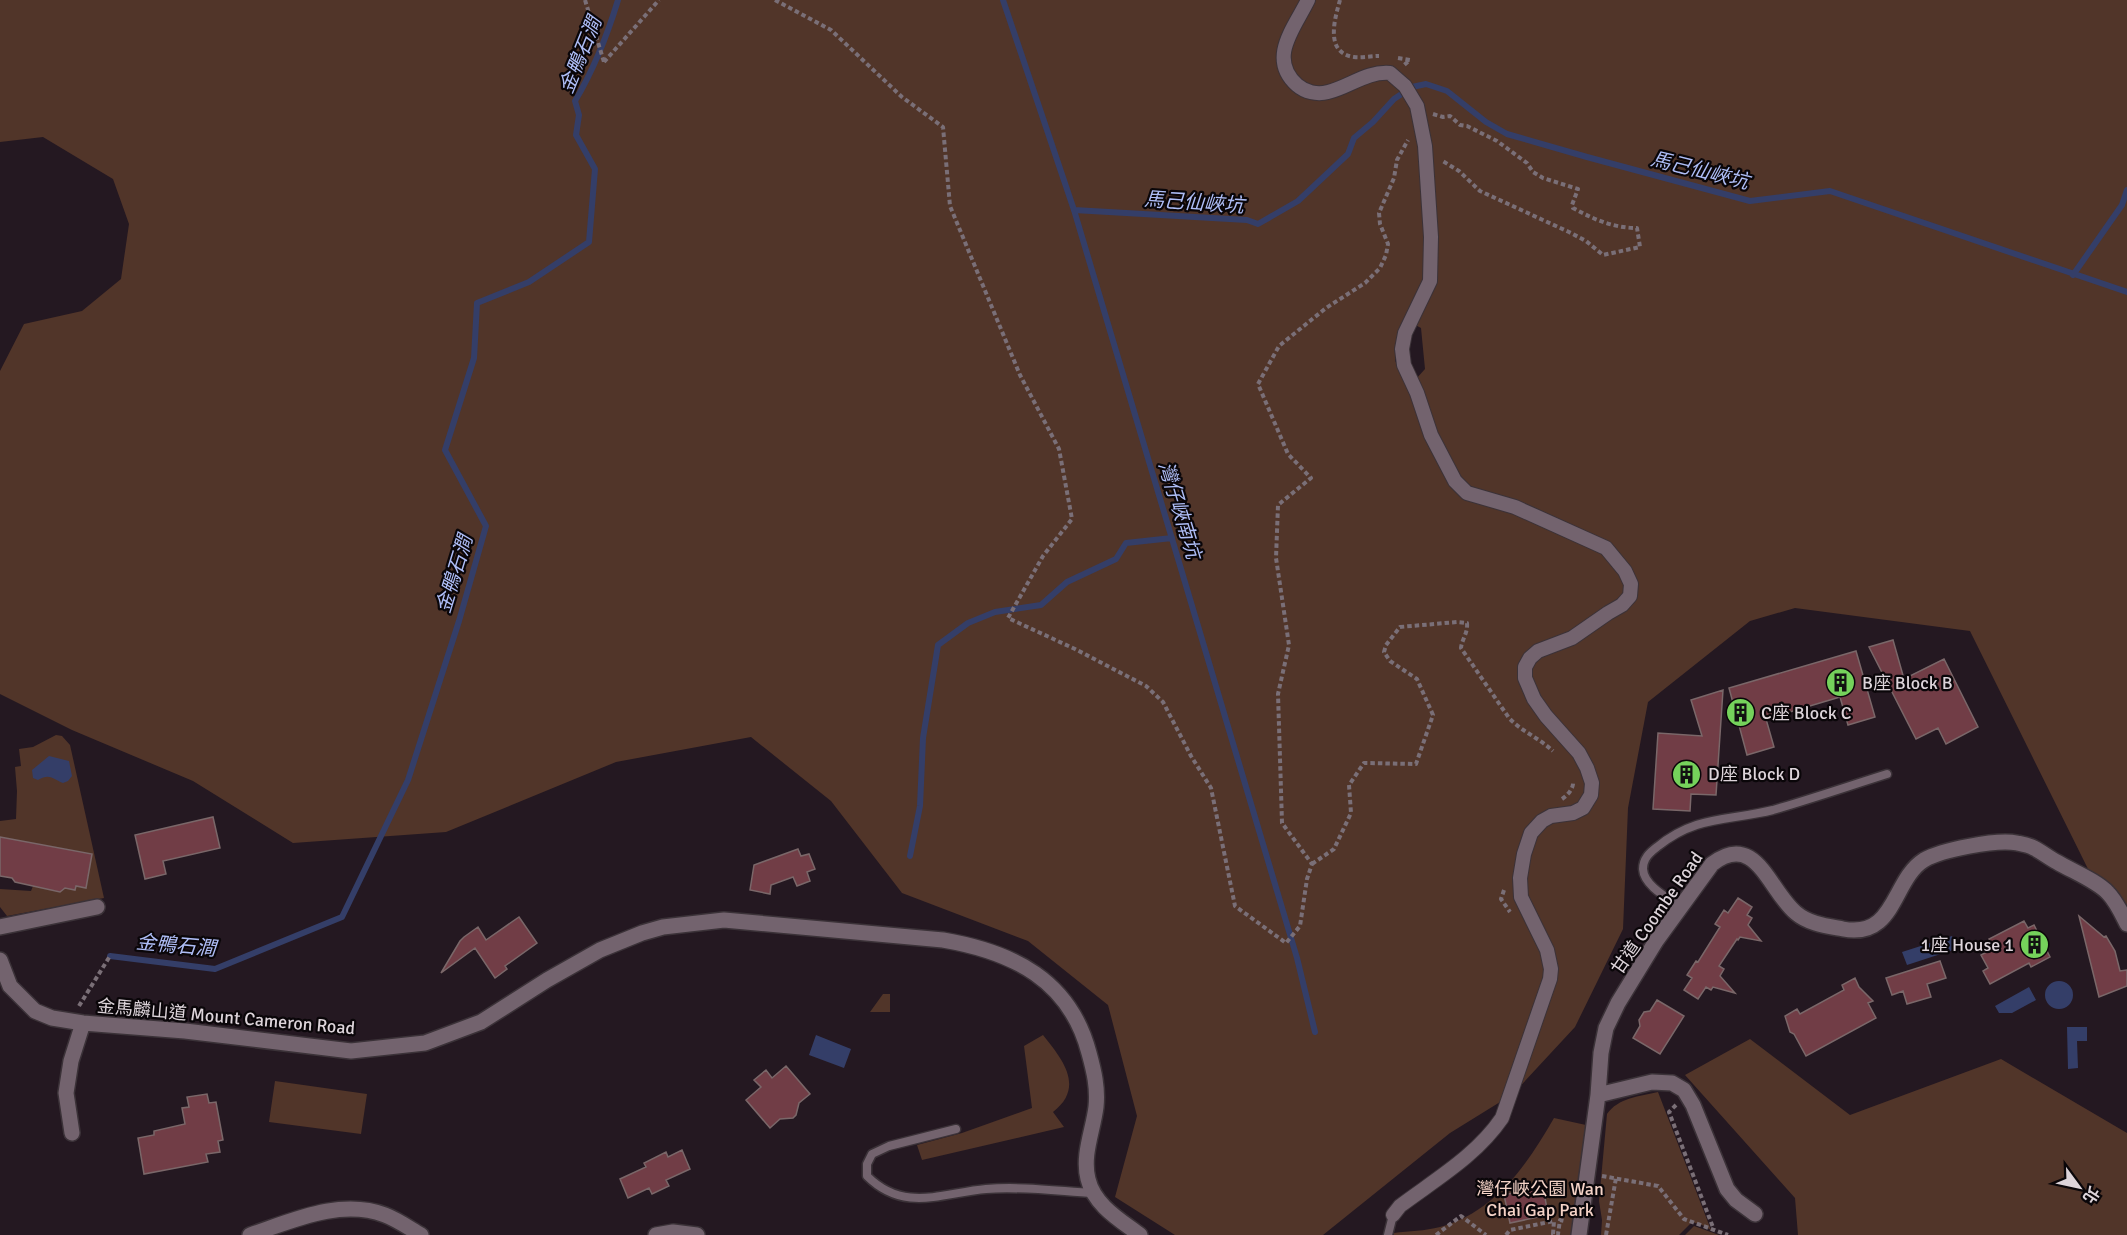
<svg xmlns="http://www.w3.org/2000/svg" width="2127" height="1235" viewBox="0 0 2127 1235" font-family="Signika,'Noto Sans TC',sans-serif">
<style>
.green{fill:#513529;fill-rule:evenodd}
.water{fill:#343e68}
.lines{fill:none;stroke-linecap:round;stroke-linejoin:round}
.stream{stroke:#343e68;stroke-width:6}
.building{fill:#713d46;stroke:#7a6769;stroke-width:1.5}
.service-casing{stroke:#3b3238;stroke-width:11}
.pedestrian-casing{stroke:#3b3238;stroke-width:16}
.minor-casing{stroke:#3b3238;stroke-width:18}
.path{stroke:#7a6f77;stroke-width:4;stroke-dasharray:4.5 3;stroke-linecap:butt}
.service{stroke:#73636e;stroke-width:8}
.pedestrian{stroke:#73636e;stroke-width:14}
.minor{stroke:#73636e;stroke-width:15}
.labels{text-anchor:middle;stroke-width:4.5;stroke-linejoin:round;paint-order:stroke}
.poi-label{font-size:18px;fill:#ddd4da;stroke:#0a0609;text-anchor:start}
.street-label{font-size:18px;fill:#ddd4da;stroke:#0a0609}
.park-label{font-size:18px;fill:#f5d3c7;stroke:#0a0609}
.water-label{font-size:20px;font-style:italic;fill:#aebdf6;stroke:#0a0609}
</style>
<rect width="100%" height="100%" fill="#241821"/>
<path class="green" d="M0 0H2127V905L2089 871 1970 631 1795 608 1750 621 1648 702 1628 808 1623 929 1575 1027 1513 1094 1450 1133 1323 1235H1175L1115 1197 1137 1116 1108 1005 1028 941 902 893 831 801 751 737 616 762 446 832 293 843 193 781 72 730 0 694V371L24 324 82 311 121 279 129 224 113 179 43 137 0 142ZM1406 320 1421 328 1425 369 1416 379H1408L1395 361V345Z
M56 735 62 736 70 745 104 898 7 916 0 907V889L31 891 33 886 60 892 65 888 75 890 76 886 86 888 92 854 0 837V821L16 819 17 791 15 767 21 766 19 749 33 747Z
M883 994H890V1012H870Z
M1043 1035C1063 1060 1085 1087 1053 1112L1064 1127 922 1160 917 1145 962 1133 1032 1108 1024 1046Z
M1750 1039 1850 1115 2001 1059 2127 1133V1235H1798L1795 1198 1685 1075Z
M275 1081 367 1094 361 1134 269 1122Z
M1658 1092 1711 1230 1702 1225 1692 1222 1679 1235H1601L1602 1220 1599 1201 1607 1114C1618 1098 1640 1096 1658 1092Z
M1554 1118 1586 1125 1572 1235H1394V1233C1409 1231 1425 1231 1440 1227 1495 1212 1527 1165 1554 1118Z
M1694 1226 1719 1235H1685Z"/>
<path class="water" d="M49 756 69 761 72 776 68 781 63 783C52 779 50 773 38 780L33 778 32 770Z
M1952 936 1956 949 1907 965 1902 952Z
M2045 995a14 14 0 1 1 28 0a14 14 0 1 1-28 0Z
M2029 987 2036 1000 2012 1013H1999L1995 1006Z
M2067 1027H2087V1041H2077L2078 1068 2068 1069Z
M816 1035 851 1049 844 1068 809 1055Z"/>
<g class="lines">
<path class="stream" d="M1003 0 1074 210 1297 958 1315 1032
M1412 87 1426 84 1447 91 1486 122 1507 134 1587 157 1750 201 1830 191 2127 292
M1074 210 1247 220 1258 224 1298 201 1348 154 1354 138 1373 122 1394 99 1403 93
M2073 275 2122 205 2127 190
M910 856 920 806 923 738 938 645 968 623 995 612 1041 605 1067 582 1116 559 1126 543 1172 538
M110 956 215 969 342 917 408 780 459 621 486 526 445 450 474 358 477 303 529 282 589 242 595 169 576 135 579 115 575 101C594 69 607 36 618 0"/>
</g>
<path class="building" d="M1893 640 1904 679 1944 659 1978 727 1946 744 1938 728 1916 739 1869 647Z
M1856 651 1875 717 1848 725 1840 697 1766 719 1774 747 1747 755 1729 688Z
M1723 690 1716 795 1691 794 1690 811 1653 809 1658 733 1702 736 1691 700Z
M213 817 220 848 163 861 166 874 145 879 135 835Z
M0 837 92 854 86 888 76 886 75 890 65 888 60 892 15 882 12 878 0 876Z
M798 849 801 856 809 854 815 869 807 872 810 881 797 886 793 877 771 885 770 894 750 890 754 865Z
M1738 898 1752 907 1747 915 1752 918 1748 925 1761 941 1740 937 1738 940 1737 939 1719 966 1724 969 1720 976 1735 993 1713 987 1711 990 1706 987 1698 999 1684 990 1692 978 1687 975 1696 961 1698 962 1720 927 1715 924 1724 910 1728 913Z
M2079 916 2104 937 2106 936 2115 951 2120 971 2127 970V986L2099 997Z
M519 917 537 943 505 966 507 969 495 978 475 948 441 973 460 941 464 937 478 927 486 940Z
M2024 921 2028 928 2034 925 2050 957 2031 967 2029 963 1990 984 1983 971 1988 968 1981 955 1994 948 1989 939Z
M1940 961 1946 978 1927 984 1931 997 1907 1004 1903 991 1892 995 1886 978Z
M1855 978 1859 987 1873 1001 1868 1003 1876 1018 1806 1056 1794 1034 1790 1032 1785 1016 1797 1009 1800 1014 1844 990 1842 985Z
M1657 1000 1684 1016 1660 1054 1633 1038 1640 1026 1639 1020 1644 1012 1650 1011Z
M786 1066 810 1094 799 1103 796 1115 793 1118 780 1119 770 1128 746 1100 761 1087 754 1080 766 1070 772 1078Z
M207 1094 209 1103 216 1102 223 1140 218 1141 220 1152 206 1154 208 1162 144 1174 138 1138 154 1135V1131L185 1124 182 1108 189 1107 187 1097Z
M682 1150 690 1169 666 1180 669 1186 652 1194 649 1188 628 1198 620 1179 646 1167 644 1163 666 1152 668 1157Z
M1543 1186 1548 1215 1510 1223 1504 1195Z"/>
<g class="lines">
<defs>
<path id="service" d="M1681 907C1668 898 1644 886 1643 869 1643 859 1649 853 1657 847 1696 815 1729 821 1773 810 1811 799 1849 786 1887 774
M956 1129 889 1146 872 1154 867 1164V1176C904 1213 942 1193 986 1189 1021 1186 1058 1191 1093 1193
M1388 1235 1393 1215"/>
<path id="pedestrian" d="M1308 0C1295 27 1267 58 1297 85 1305 92 1317 95 1328 92 1349 87 1367 71 1390 73L1405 86 1417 106 1425 146 1431 237 1430 281 1405 333 1402 349 1404 365 1417 393 1431 435 1455 481 1467 493 1515 507 1606 548 1625 571 1631 584 1630 596 1622 605 1608 613 1572 638 1538 651 1530 658 1525 667V678L1534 699 1546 716 1579 753 1587 768 1592 783 1591 795 1583 808 1573 813 1551 816 1542 821 1531 833 1524 854 1520 878 1521 897 1547 950 1551 969 1550 979 1502 1118C1476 1156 1436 1179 1400 1206L1393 1215"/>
<path id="minor" d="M0 927 97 907
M0 960 10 986 35 1011 52 1018 83 1023 185 1031 351 1051 425 1043 481 1022 547 980 600 950 642 933 663 927 724 920 943 940C1013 952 1070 980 1089 1053 1094 1071 1098 1088 1096 1107 1093 1131 1082 1155 1088 1179 1094 1205 1120 1220 1140 1235
M1598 1095 1652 1082 1672 1083 1684 1090 1693 1105 1727 1189 1736 1200 1755 1214
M72 1133 66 1093 71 1061 83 1023
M250 1235C292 1221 340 1198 385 1215 398 1220 409 1228 421 1235
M656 1235 673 1232 697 1235
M1579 1235 1598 1095 1601 1053 1606 1028 1618 1003 1656 941 1712 864C1756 830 1769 891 1796 913 1809 924 1827 926 1843 929 1896 939 1892 880 1924 860 1941 850 1996 839 2017 843 2022 844 2029 845 2034 848 2042 852 2049 858 2057 862 2072 871 2097 881 2108 893 2116 901 2122 914 2127 924"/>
</defs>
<use href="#service" class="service-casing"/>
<use href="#pedestrian" class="pedestrian-casing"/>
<use href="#minor" class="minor-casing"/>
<path class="path" d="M585 0 604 62
M775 0 831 30 902 97 943 127 950 206 1020 375 1059 449 1072 519 1043 556 1008 618 1075 649 1146 686 1163 702 1191 756 1211 788 1235 906 1286 943 1300 926 1307 879 1312 864 1282 823 1278 694 1289 645 1276 558 1278 505 1311 478 1288 454 1258 384 1279 346 1326 308 1365 283 1380 268 1386 255 1388 244 1380 224 1379 213 1394 178 1397 160 1408 140
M1340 0C1335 18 1324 53 1354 57 1362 58 1371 56 1379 56
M1398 58 1410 60 1403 66
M604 62 659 0
M1433 114 1443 117 1450 116 1460 125 1467 126 1497 141 1527 163 1533 172 1543 178 1578 189 1572 205 1573 208C1593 219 1613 228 1637 228L1640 247 1603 255 1586 241 1569 232 1480 191 1459 171 1441 160
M1562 799C1568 795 1574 788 1573 781
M1312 864 1334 849 1351 813 1349 785 1364 763 1416 764 1433 715 1417 679 1390 661 1384 652 1386 645 1400 627 1457 622 1467 623C1468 633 1462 639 1461 648L1509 718C1521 731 1539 738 1553 751
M1504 890 1501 899 1510 912
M79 1006 110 956
M1676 1105 1669 1112 1714 1230
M1602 1176 1658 1186 1684 1219 1728 1235
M1436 1235 1461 1216 1486 1235
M1506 1235 1510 1230 1554 1221 1553 1234H1558L1560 1220 1565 1221
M1606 1235 1616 1178"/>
<use href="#service" class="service"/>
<use href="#pedestrian" class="pedestrian"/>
<use href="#minor" class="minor"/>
</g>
<defs>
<symbol id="building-disc" viewBox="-11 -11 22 22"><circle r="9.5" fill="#75d25b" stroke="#0a0609"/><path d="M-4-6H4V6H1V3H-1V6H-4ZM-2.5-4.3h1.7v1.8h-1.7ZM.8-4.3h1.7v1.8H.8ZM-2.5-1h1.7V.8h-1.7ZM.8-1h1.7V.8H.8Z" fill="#111"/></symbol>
</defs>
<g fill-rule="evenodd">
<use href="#building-disc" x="1824" y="666" width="33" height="33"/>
<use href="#building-disc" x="1724" y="696" width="33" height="33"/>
<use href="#building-disc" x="1670" y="758" width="33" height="33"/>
<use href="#building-disc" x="2018" y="928" width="33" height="33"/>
</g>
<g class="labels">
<g class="poi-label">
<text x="1862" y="689">B座 Block B</text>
<text x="1761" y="719">C座 Block C</text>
<text x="1708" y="780">D座 Block D</text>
<text x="2014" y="951" text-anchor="end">1座 House 1</text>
</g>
<g class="street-label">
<text transform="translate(1657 913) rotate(-55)" y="6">甘道 Coombe Road</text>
<text transform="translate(226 1017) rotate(5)" y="6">金馬麟山道 Mount Cameron Road</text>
</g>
<g class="park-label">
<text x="1540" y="1195">灣仔峽公園 Wan<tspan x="1540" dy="21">Chai Gap Park</tspan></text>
</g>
<g class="water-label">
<text transform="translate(580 55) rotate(-68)" y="7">金鴨石澗</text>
<text transform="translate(1700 170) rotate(14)" y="7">馬己仙峽坑</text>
<text transform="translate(1194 202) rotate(4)" y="7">馬己仙峽坑</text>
<text transform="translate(1180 510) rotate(73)" y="7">灣仔峽南坑</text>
<text transform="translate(454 574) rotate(-73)" y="7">金鴨石澗</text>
<text transform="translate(176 945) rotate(5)" y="7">金鴨石澗</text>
</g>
</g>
<g transform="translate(2079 1187) rotate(123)" stroke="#0a0609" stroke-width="4.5" paint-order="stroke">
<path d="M0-4.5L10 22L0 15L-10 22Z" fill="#ddd4da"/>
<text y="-9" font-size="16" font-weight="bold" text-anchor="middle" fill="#ddd4da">北</text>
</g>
</svg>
